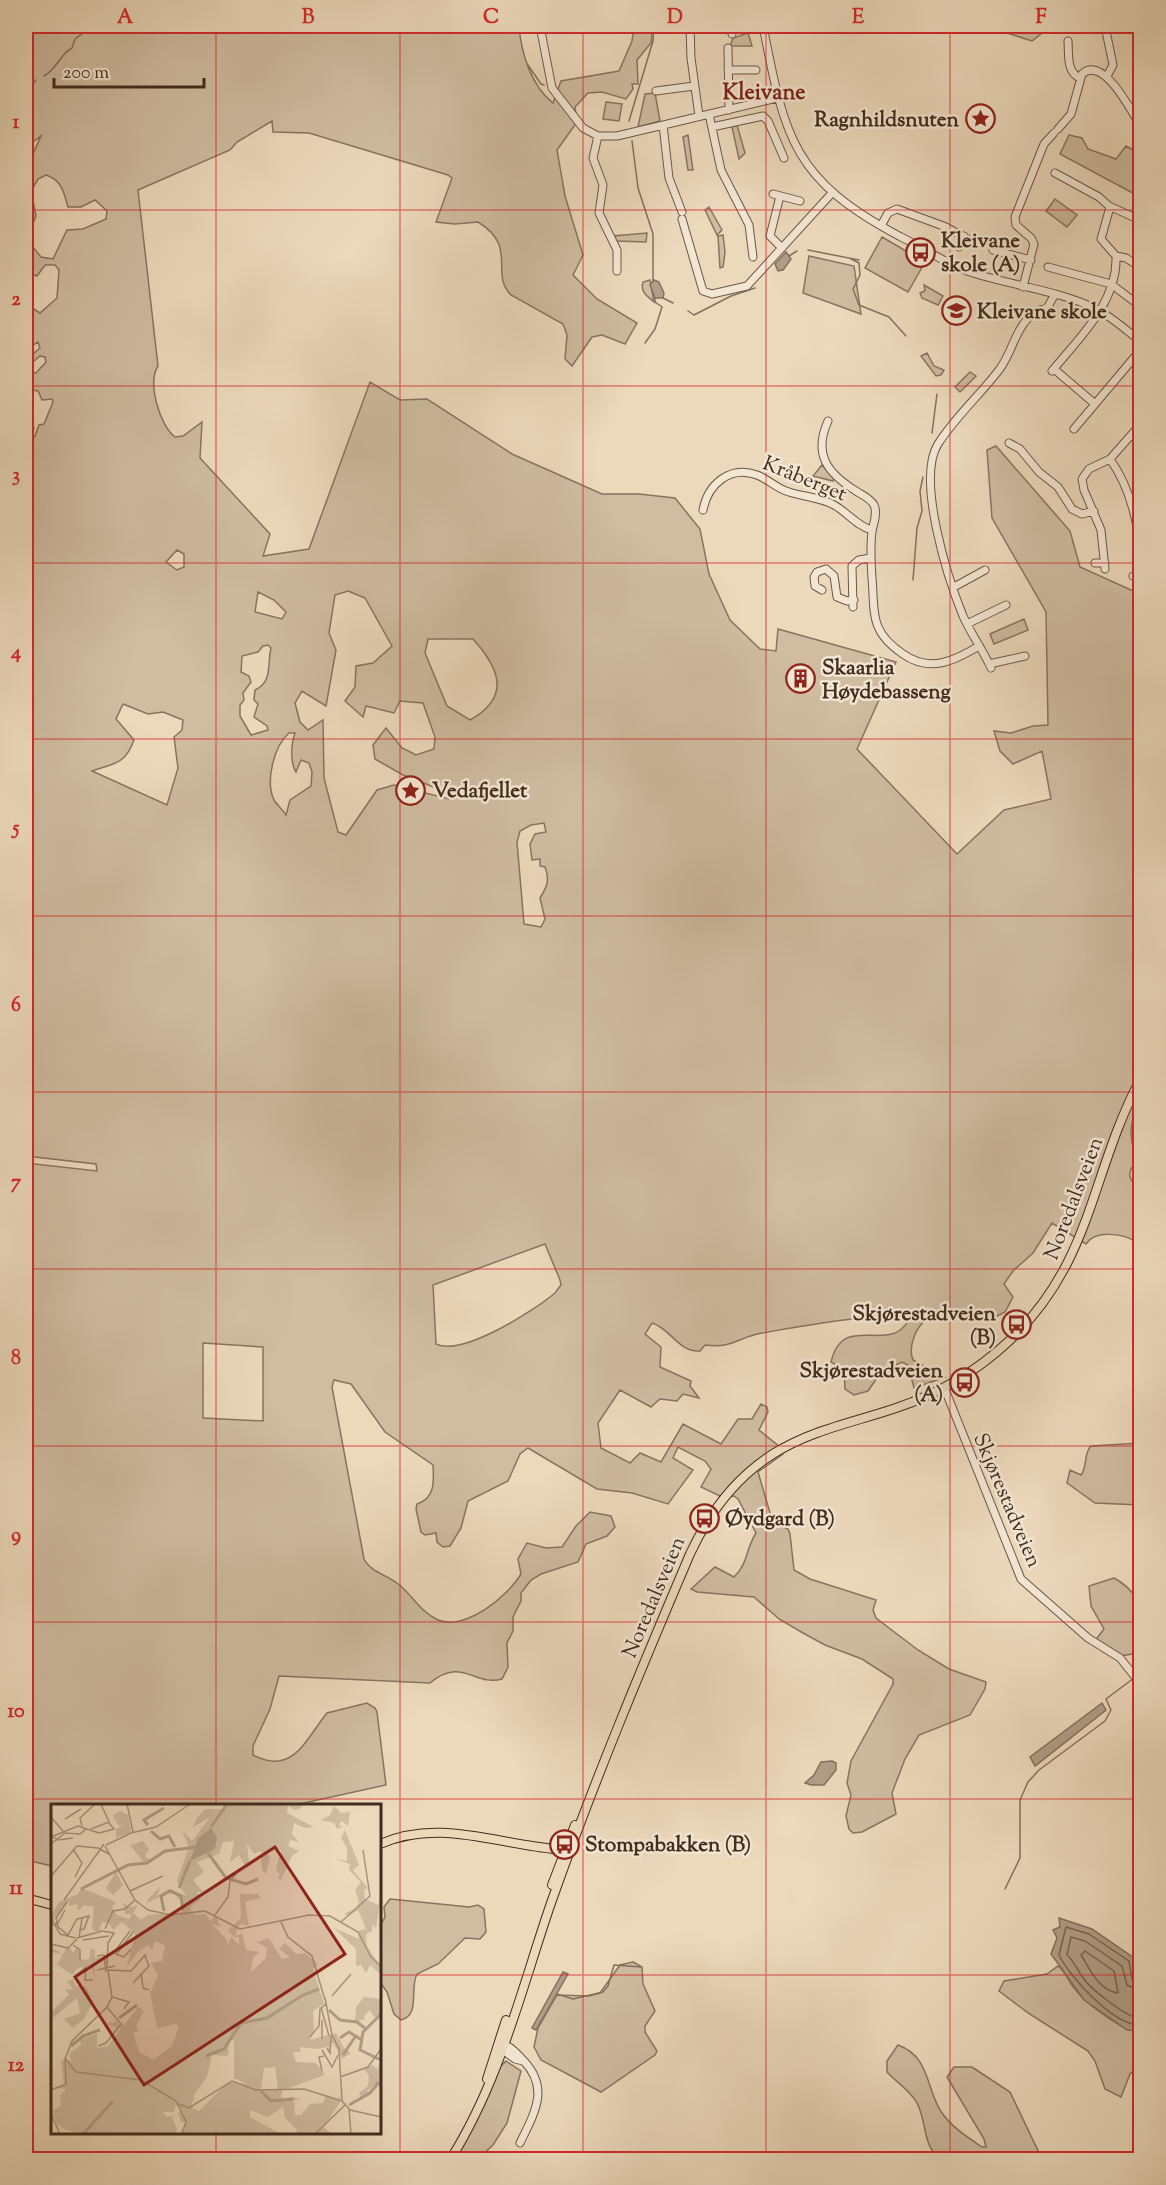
<svg xmlns="http://www.w3.org/2000/svg" width="1166" height="2185" viewBox="0 0 1166 2185" font-family="'Sorts Mill Goudy',serif">
<style>
.green{fill:#cfbca1;stroke:#88745f;stroke-width:1.5;fill-rule:evenodd}
.water{fill:#b29e86;stroke:#85705c;stroke-width:1.5}
.lines{fill:none;stroke-linecap:round;stroke-linejoin:round}
.shore{stroke:#7a6552;stroke-width:1.5}
.stream{stroke:#85705c;stroke-width:1.5}
.minor-casing{stroke:#6c5745;stroke-width:9}
.major-casing{stroke:#412c1d;stroke-width:10}
.minor{stroke:#f3e6d3;stroke-width:7}
.major{stroke:#ecd9bc;stroke-width:8}
.grid{fill:none;stroke:#d62828;stroke-width:1.5;stroke-opacity:0.55}
.labels{text-anchor:middle;stroke-width:5;stroke-linejoin:round;paint-order:stroke}
.poi-label{font-size:21px;font-weight:bold;fill:#412c1d;stroke:#f3e6d3;text-anchor:start}
.street-label{font-size:21px;fill:#412c1d;stroke:#f3e6d3}
.neighbourhood-label{font-size:22px;font-weight:bold;fill:#7a1f14;stroke:#f3e6d3}
.inset-river{fill:none;stroke:#b29e86;stroke-width:3}
.inset-road{fill:none;stroke:#a8947c;stroke-width:1.5}
.view{fill:#8f2418;fill-opacity:0.15;stroke:#8f2418;stroke-width:3}
.inset-edge{fill:none;stroke:#412c1d;stroke-width:3}
.neatline{fill:none;stroke:#d62828;stroke-width:2}
.grid-label{font-size:20px;text-anchor:middle;font-weight:bold;fill:#d62828}
</style>
<rect width="100%" height="100%" fill="#ecd9bc"/>
<filter id="stains"><feTurbulence type="fractalNoise" baseFrequency=".00333" numOctaves="4"/><feColorMatrix values="0 0 0 0 .2 0 0 0 0 .09 0 0 0 0 .02 0 0 0 .5 -.17"/></filter>
<radialGradient id="worn" r=".72"><stop offset=".6" stop-color="#630" stop-opacity="0"/><stop offset="1" stop-color="#630" stop-opacity=".3"/></radialGradient>
<path class="green" d="M29 26H519C521 52 531 86 553 103L561 81 619 71 632 41 634 26H653L651 43 637 60 638 84H632L633 89 626 99 602 92 588 93 575 107 577 122 557 150 565 196 583 255 573 275 597 299 637 323 625 344 602 335 592 337 572 366 565 359 567 335 563 324 511 295C489 273 519 247 478 222L455 224 436 222 452 178 448 175 309 133 273 132 272 121 237 142 230 150 138 190 158 366C147 383 160 426 175 437L183 436 202 422 200 458 270 534 263 556 309 549 370 382 400 400 427 399 512 454 602 494H639L675 498 700 529 709 574 730 620 760 649 776 651 778 629 896 662 857 749 957 854 1004 810 1051 799 1042 751 1013 764 1000 751 994 731 1011 733 1033 726 1048 725 1046 612 992 518 987 450 996 446 1070 531 1080 567 1140 594V1100C1132 1117 1128 1132 1134 1150L1140 1154V1165L1132 1167C1126 1177 1133 1183 1140 1190V1228L1136 1235 1140 1241V1346L1135 1338 1136 1242C1123 1233 1095 1230 1086 1244L1052 1223 1033 1253 1013 1271 1004 1284 1013 1297 1005 1312 989 1320 985 1317C956 1317 927 1303 914 1337 911 1345 910 1353 913 1360L945 1377 914 1388 908 1365 902 1362 881 1372 868 1391 854 1395 845 1389 844 1370 831 1362C843 1311 889 1355 908 1321L904 1316C856 1316 809 1325 762 1333 738 1337 733 1349 705 1345L700 1351C679 1353 670 1328 652 1323L645 1334 661 1347 660 1367 691 1381 690 1386 699 1398 683 1394 677 1401 660 1399 651 1407 620 1390 598 1423 601 1448 630 1463 640 1453 661 1462 683 1424 721 1444 738 1419H752L761 1404 767 1407 768 1412 759 1430 780 1447 783 1454 758 1472 773 1523 788 1529 790 1534 794 1570 810 1579 876 1600 873 1610 876 1618 918 1650 949 1669 986 1682 985 1689 970 1715 919 1735 905 1759 892 1793 896 1814 862 1832 853 1833 849 1829 846 1816 851 1795 847 1783 851 1761 893 1684V1679L862 1659 825 1645 803 1633 779 1619 754 1597 697 1592 691 1589 715 1567 734 1577C748 1564 746 1548 756 1533L738 1499 734 1496 724 1498 701 1487 711 1469 705 1461 678 1447 673 1458 693 1470 668 1504 632 1493 597 1489 528 1448 520 1454 508 1481 468 1501 461 1528 450 1546 443 1547 437 1542 436 1533 425 1535 421 1532 416 1509 417 1504C435 1498 434 1482 433 1465L385 1432 351 1384 334 1380 332 1387 364 1559C370 1571 386 1575 397 1583 411 1593 420 1612 438 1620 466 1631 508 1596 521 1574L518 1559 527 1543 546 1548 562 1547 576 1526 590 1512 611 1516 615 1527 607 1536 586 1544 578 1562 541 1574 531 1580 521 1593V1601L513 1617V1631L507 1643 508 1667 502 1679C475 1687 462 1656 430 1683L279 1676 270 1709 253 1746V1755C293 1776 305 1740 327 1713L367 1703 375 1708 377 1712 386 1785 295 1805 52 1806V1866L26 1860V1163L97 1171 96 1164 26 1156V447L35 436 39 425 44 424 53 402 52 399 42 400 38 391 33 390V405L27 414 30 424 34 428 30 437 29 427 26 429V371L36 373 46 362 45 357 40 356 28 366 26 363V347L34 353 40 348 38 342 29 348 26 342V315L32 308 40 313 57 298 59 270 55 265H45L37 276 32 274 26 255V161L32 156 41 136 26 147V28ZM46 175C62 180 64 193 68 207H81L95 200 107 211 106 219 83 229 67 230 53 259 41 257 31 245 29 233 36 216 31 191 38 179ZM177 550 184 554V567L177 570 166 562ZM348 591 365 598 392 646 373 663 356 666 355 687 345 701 363 717 366 706 394 713 400 701 423 703 435 737 434 749 416 755 402 748 386 728 373 745 375 759 403 775 454 795 449 799 394 785 377 790 346 835 338 832 324 778 323 720 308 730 300 722 295 703 302 691 326 706 336 650 329 633 335 595ZM258 592 274 600 286 612 282 619 255 612ZM428 639H473C500 669 511 697 470 720L447 706 425 653ZM268 645 271 648C267 664 273 682 255 690L254 700 258 704 254 717 267 726 268 730 251 735 240 716V705L244 700 243 693 251 682 249 676 241 672 242 656 258 652 263 646ZM796 665 804 668 802 674 810 686 806 692 799 690 798 676 793 671ZM123 704 148 714 163 712 183 720 182 730 174 737 178 768 167 805 92 771C114 763 125 765 134 740L116 719ZM289 733H295C291 744 290 763 296 772L301 760 309 763 312 772 311 786 290 800 286 815C283 810 277 805 274 800 265 781 274 746 289 733ZM544 823 546 832 535 834 530 844 532 860 540 859V866L545 867C550 880 547 887 540 898L545 919 541 927 524 924 517 842 520 831 531 825ZM545 1244 560 1280 561 1285 555 1293C535 1310 462 1357 436 1344L433 1285ZM203 1343 263 1347V1421L203 1418Z
M985 26H1051L1032 41Z
M748 33 752 46H730L733 38Z
M655 93 660 121 638 127 645 94Z
M606 102 622 104 619 121 603 119Z
M737 125 745 153 739 159 732 127Z
M688 135 693 170H688L683 137Z
M1069 135 1082 138 1088 149 1116 159 1126 146 1140 154 1136 173 1140 175V197L1060 154Z
M1055 199 1077 215 1067 227 1046 211Z
M709 207 722 230 717 235 705 210Z
M647 233 646 242 615 241 613 236Z
M723 235 725 252 723 267 720 268 718 236Z
M882 237 925 262 908 292 865 268Z
M809 256 854 266 861 314 803 293Z
M650 280 654 302C647 296 640 292 643 282Z
M924 285 943 296 938 305 922 298 920 293 925 291Z
M927 353 934 366 944 370 941 375 936 376 921 356Z
M970 372 976 376 960 392 955 387Z
M822 465 834 478 833 481 813 476Z
M1024 619 1028 630 994 644 990 634Z
M1140 1443V1505L1095 1503 1067 1483 1070 1470 1081 1475C1088 1466 1083 1454 1091 1446Z
M1114 1578C1148 1597 1140 1619 1140 1653L1119 1656 1094 1642 1104 1629 1091 1606 1089 1586Z
M390 1899 469 1907 478 1905 484 1909 486 1932 480 1939 465 1938 438 1964 417 1974C409 1989 421 2015 401 2020L394 2014 387 1992 380 1982V1926L385 1917 384 1907Z
M633 1962 642 1967 643 1984 655 2011 645 2026V2032L657 2051 655 2055 601 2092 541 2060 534 2047 538 2028 557 1995 589 1996 600 1993 620 1965Z
M1058 1966C1066 1972 1068 1981 1074 1988 1086 2003 1122 2032 1140 2031V2066L1130 2074 1121 2097 1105 2089 1095 2061 1088 2051 1028 2013 999 1991 1004 1981 1047 1974Z
M898 2045C929 2056 926 2086 940 2110 950 2126 967 2137 982 2147H986L984 2139 947 2077 954 2067H972L1010 2092 1042 2159H939C922 2143 927 2122 917 2103 910 2090 897 2083 887 2072V2061Z
M506 2061 521 2071 507 2123 493 2145 478 2159 453 2160 500 2067Z"/>
<path class="water" d="M786 252 791 259 783 270 778 271 775 264Z
M654 280 659 282 664 293 663 298H655L650 285Z
M1102 1703 1106 1710 1035 1766 1030 1757Z
M832 1761 836 1763V1770L824 1785H811L805 1783 814 1775 821 1762Z
M1059 1918 1092 1929 1134 1958 1140 1988V2031L1127 2030 1084 2000 1051 1954 1057 1938 1053 1930 1060 1927Z
M563 1972 568 1974 536 2030 532 2028Z"/>
<g class="lines">
<path class="shore" d="M1085 1951 1114 1971 1118 1993C1099 1991 1090 1969 1081 1955Z
M1140 1983 1132 1979 1129 1961 1089 1934 1066 1927 1059 1955C1070 1977 1113 2025 1140 2025
M1140 1991 1127 1985 1122 1966 1085 1941 1071 1937 1067 1955C1075 1962 1077 1970 1083 1978 1092 1990 1127 2018 1140 2018"/>
<path class="stream" d="M528 65 541 84 544 85
M44 76C57 69 60 54 72 48L75 39 92 26
M26 91 36 80
M629 121 653 41 654 26
M632 141 638 188 653 234V282
M808 250 859 260
M789 256 797 251
M851 259 859 263 860 275 853 289 859 305 889 317 906 336
M663 298 673 303
M688 311 694 315 731 296 755 288
M645 343 655 329 662 307 655 302V298
M932 433 937 394
M913 580 917 528 922 511 920 491 923 477
M1005 1889 1020 1858V1800L1028 1782 1039 1770 1105 1721 1111 1710 1106 1699 1134 1678
M557 1994 573 1999 603 1992 608 1986 614 1965 641 1967"/>
<defs>
<path id="minor" d="M540 26 552 88 583 128 598 136H617L777 98
M690 26 691 58 699 116
M730 26 732 34
M763 26C785 139 793 180 901 237 924 248 946 264 970 272 1009 285 1061 291 1096 309 1112 317 1126 330 1140 341
M1105 26 1113 65 1107 76
M1068 41C1069 54 1066 72 1080 78
M728 48 729 110
M728 70H756
M656 91 694 86
M709 114 721 170 749 225 753 257
M663 125 669 178 682 212
M712 127 763 116 768 121 784 158
M1058 129 1071 114 1082 74C1103 55 1130 109 1140 125
M598 136 593 158 603 185 599 213 617 250V271
M1055 173 1099 197 1109 206 1140 220
M773 194 800 201
M780 196 770 236 782 248
M682 219 703 291 712 294 747 286 832 193
M881 226 888 213 897 209 946 227 975 243
M959 247 964 236
M993 250 1031 260
M1116 256 1126 258 1140 267
M1048 267 1111 284 1140 306
M1023 287 1034 244 1031 238 1016 225 1015 217 1044 144 1054 133
M1054 369 1095 404
M1052 371C1079 338 1118 302 1116 256L1101 239 1110 207
M828 421C813 454 827 473 856 491 862 495 870 498 874 505 878 514 873 524 872 532 870 548 871 563 872 578 875 613 869 631 903 654 930 673 954 661 979 646
M1074 429 1138 353
M1133 434 1140 444
M1009 443 1020 449 1039 472 1058 487 1072 509 1082 514 1094 511
M1110 459C1129 486 1137 517 1140 549
M703 510C708 484 730 465 757 475 768 479 777 489 789 492 804 497 820 497 834 505 847 512 858 527 872 530
M1095 563H1105
M1105 569 1101 530 1084 490 1082 479 1089 469 1110 459 1140 425
M1133 576H1140
M954 587 985 570
M822 590 815 586 814 577 817 572 826 569 834 576 837 597 847 601 854 600
M853 607 852 566 859 560 871 558
M967 624 1006 605
M989 664 1025 656
M991 668C983 650 971 634 963 616 948 579 916 479 938 444 955 417 980 395 999 370 1016 348 1016 315 1047 308L1054 296
M944 1387 1021 1579 1088 1638 1120 1658 1140 1683
M500 2045C510 2044 516 2053 523 2060 550 2088 535 2112 520 2143
M499 2047 515 2059 523 2061"/>
<path id="major" d="M380 1844C438 1818 496 1844 556 1849L566 1854
M552 1885 575 1825
M26 1898 52 1905
M487 2079 506 2020
M450 2160C500 2081 521 1990 551 1903 593 1784 641 1669 690 1554 709 1513 735 1478 773 1454 811 1430 855 1422 896 1408 938 1394 977 1371 1009 1341 1093 1262 1090 1174 1140 1080"/>
</defs>
<use href="#minor" class="minor-casing"/>
<use href="#major" class="major-casing"/>
<use href="#minor" class="minor"/>
<use href="#major" class="major"/>
</g>
<path class="grid" d="M216 26V1806M400 26V2160M583 26V2160M766 26V2160M950 26V2160M26 210H1140M26 386H1140M26 563H1140M26 739H1140M26 916H1140M26 1092H1140M26 1269H1140M26 1446H1140M26 1622H1140M26 1799H1140M26 1975H52M380 1975H1140M216 2132V2160"/>
<defs>
<symbol id="sight-ring" viewBox="-11 -11 22 22"><circle r="9.5" fill="#f3e6d3" stroke="#8f2418" stroke-width="1.5"/><path d="M0-6L1.8-2.2L6-1.7L2.9 1.2L3.7 5.4L0 3.3L-3.7 5.4L-2.9 1.2L-6-1.7L-1.8-2.2Z" fill="#8f2418"/></symbol>
<symbol id="bus-ring" viewBox="-11 -11 22 22"><circle r="9.5" fill="#f3e6d3" stroke="#8f2418" stroke-width="1.5"/><path d="M-5-6H5V4H4V6H2V4H-2V6H-4V4H-5ZM-3.5-4V0h7V-4ZM-3.5 1.2v1.5H-2V1.2ZM2 1.2v1.5H3.5V1.2Z" fill="#8f2418"/></symbol>
<symbol id="school-ring" viewBox="-11 -11 22 22"><circle r="9.5" fill="#f3e6d3" stroke="#8f2418" stroke-width="1.5"/><path d="M0-5L7-2L0 1L-7-2ZM-4 1L0 2.5L4 1V4Q0 6-4 4Z" fill="#8f2418"/></symbol>
<symbol id="building-ring" viewBox="-11 -11 22 22"><circle r="9.5" fill="#f3e6d3" stroke="#8f2418" stroke-width="1.5"/><path d="M-4-6H4V6H1V3H-1V6H-4ZM-2.5-4.3h1.7v1.8h-1.7ZM.8-4.3h1.7v1.8H.8ZM-2.5-1h1.7V.8h-1.7ZM.8-1h1.7V.8H.8Z" fill="#8f2418"/></symbol>
</defs>
<g fill-rule="evenodd">
<use href="#sight-ring" x="964" y="102" width="33" height="33"/>
<use href="#bus-ring" x="904" y="236" width="33" height="33"/>
<use href="#school-ring" x="940" y="294" width="33" height="33"/>
<use href="#building-ring" x="784" y="662" width="33" height="33"/>
<use href="#sight-ring" x="394" y="774" width="33" height="33"/>
<use href="#bus-ring" x="1000" y="1308" width="33" height="33"/>
<use href="#bus-ring" x="948" y="1366" width="33" height="33"/>
<use href="#bus-ring" x="688" y="1502" width="33" height="33"/>
<use href="#bus-ring" x="548" y="1828" width="33" height="33"/>
</g>
<g class="labels">
<g class="poi-label">
<text x="959" y="126" text-anchor="end">Ragnhildsnuten</text>
<text x="941" y="247">Kleivane<tspan x="941" dy="24">skole (A)</tspan></text>
<text x="977" y="318">Kleivane skole</text>
<text x="822" y="674">Skaarlia<tspan x="822" dy="24">Høydebasseng</tspan></text>
<text x="432" y="797">Vedafjellet</text>
<text x="996" y="1320" text-anchor="end">Skjørestadveien<tspan x="996" dy="24">(B)</tspan></text>
<text x="943" y="1377" text-anchor="end">Skjørestadveien<tspan x="943" dy="24">(A)</tspan></text>
<text x="725" y="1525">Øydgard (B)</text>
<text x="585" y="1851">Stompabakken (B)</text>
</g>
<g class="street-label">
<text transform="translate(805 478) rotate(22)" y="7">Kråberget</text>
<text transform="translate(1073 1198) rotate(-69)" y="7">Noredalsveien</text>
<text transform="translate(1008 1500) rotate(67)" y="7">Skjørestadveien</text>
<text transform="translate(653 1597) rotate(-67)" y="7">Noredalsveien</text>
</g>
<g class="neighbourhood-label">
<text x="764" y="99">Kleivane</text>
</g>
</g>
<g transform="translate(51 1804)">
<rect width="330" height="330" fill="#ecd9bc"/>
<path d="M176 0H251L250 4 244 6 237 2 236 9 263 23 254 24 243 19 241 30 248 38 239 36 237 42 248 47 241 52 230 76 227 74 232 62 228 70 225 65 230 46 214 47 219 53 215 70 211 66 210 47 203 50 196 40 198 59 194 62 188 51 179 58 183 37 172 38 168 50 146 58 153 68 142 76 153 89 146 87 149 96 139 103 143 111 154 110 160 117 163 112 166 114 169 123 160 119 176 136V142L180 133 188 141V133H183L177 126 190 114 189 90H207L210 94 194 98 198 122 189 120 185 129 186 132 191 129 195 146 209 148 202 153 200 168 215 154 216 144 197 133 207 138 218 134 231 155 239 153 228 145 234 139 245 150 254 149 267 160 262 165 273 200 262 207 263 225 259 236 285 229 293 244 300 249 291 255 282 238 280 242 266 245 248 243 250 248H242L245 258 265 259 274 271 232 286 230 292 232 297 242 293 250 296H243L244 311H250L259 300 272 299 275 291 286 296 289 292V298L274 321H270L281 330H245L246 326 234 314 232 303 217 313 199 306V313L230 330H210L211 327 209 330H128L135 318H130L127 309 131 306 125 301 123 308H112L115 313 125 311 121 314 126 325 124 330H28L14 325 6 320 1 307 10 302 9 291 15 285 5 284 13 281 10 256 20 257 18 250 30 241 28 236 46 230V244L57 242 70 224 55 220 67 217V221L74 220 87 203 93 207 85 221 88 227 82 229 88 248 102 256 121 242 128 223 125 220 106 224 99 189 107 172 100 159 111 157 114 142 104 137 101 146 97 141 87 148 76 163 84 130 71 118 62 126 58 119 51 118 48 127H44L41 124 43 103 33 101 27 107 26 100 18 102V97L0 118V112L8 98 27 90 30 84 65 98 61 103 66 111 78 115 81 110H74L72 99 80 103 87 101 82 109 90 116 96 111 131 108 129 96 123 90 116 89 96 99 97 95 109 83 106 92 119 85 135 92 126 77 138 43 131 26 141 37 159 13 142 23 146 14 154 5H173ZM178 235 183 237V274L196 280 177 278 148 307 140 303 144 289 156 273 161 251 177 252ZM224 263 227 285 210 286 213 264ZM283 2 290 9 299 8 297 22 290 17 288 22 292 23 286 25 283 19 270 16 279 11ZM69 7 77 11 80 28 65 34V25L76 19 68 22 64 16 62 11ZM294 26 308 61 302 66 317 84 313 86 314 95 327 101 330 92 325 124 321 121V127L315 130 316 142 330 163 329 170 319 161 315 169 310 161 305 162V145L283 124 308 135 307 127 315 125 307 106 299 111 293 110 305 104 308 98 304 86 310 78 298 66 299 60 284 55 296 57V44L290 34ZM92 37 98 45 94 52 100 57 94 60 79 41ZM65 68 72 81 62 91 55 84ZM22 141 27 144 30 156 38 155 40 145 44 146V154L53 153 43 159 44 174 40 162 27 164 21 171 0 156 7 160 12 150 0 148V144L12 150 15 145 6 142 19 144 22 149 26 144ZM22 175 25 182 35 183 42 198 33 215 22 224 13 215 29 209 26 194 2 214 0 208 18 191 14 185 22 186 16 177ZM313 193 330 195V211L323 213 319 206 313 212 314 215 304 218 305 203ZM330 254V288L326 279 316 287 319 290 309 293 308 289 317 282 318 272 313 265 322 261 326 266Z" fill="#cfbca1" fill-rule="evenodd"/>
<path d="M160 24 166 33 164 45 139 57 147 34Z" fill="#b29e86"/>
<path class="inset-river" d="M97 21 93 16 113 4M160 23 176 0M100 27 109 35 118 32 124 43M157 49 175 74 195 80 207 75M128 84 139 57M30 85 77 61 96 59 114 47 146 43M113 107 110 92 119 87 130 92 132 106M278 206 289 216 306 218 315 225M330 210 312 228 309 246 330 256M68 214 86 201M289 234 298 228 311 236M20 242 32 232 49 226M292 251 304 233M155 252 173 245 190 219 216 214 252 191 268 185M210 287 220 297 242 295M298 301 319 289 328 278M32 330 62 297"/>
<path class="inset-road" d="M76 0 82 28M0 13 12 27M14 15 30 5M31 22 29 14 44 0M40 25 58 18 50 0M48 29 63 25 58 19M1 32 7 36 22 34M0 33 27 22 48 29M0 40 14 29 29 30 35 25M55 41 80 29 105 23 139 0M54 42 84 96 97 106 120 111 154 107 189 125 258 111M22 45 31 59 24 73M0 72 26 42 47 44 58 50M79 87 112 72M13 96 53 40M16 98 5 114 7 123 17 131 26 115 31 114 28 134M164 111 177 93 179 77 185 70M256 111 279 112 307 128 320 153 330 162M0 114 9 130 25 134M230 118 237 133 261 152 274 196M290 118 319 92 312 46M0 122 7 119 14 106M54 125 62 107 74 105 84 96M28 126 33 125 38 112 31 114M32 136 58 132M0 140 17 144 26 135M22 141 29 146V157M62 150 79 127M64 150 73 153 80 145M65 151 82 128M46 152 53 151 55 168M46 166 64 162M57 166 80 167 95 150M90 169 92 184 98 186M23 173 35 163 34 176H42M82 179 98 162 94 152M281 192 300 170M61 193 78 198 73 205M274 194 281 231 288 245 291 297 299 306 330 313M270 203 278 232M271 216V235M259 233 268 222 269 205 275 200M47 242 55 239 70 220 56 203M276 244 279 249 280 232M271 246 281 263 287 251M14 254 25 268 90 276 125 297 135 318 131 330M271 267 268 253 273 252M289 273 317 263 330 245M0 286 15 280 14 255 21 237 56 203 61 193 56 160 57 139 63 129 51 127 26 134M128 300 138 304 181 277 205 286 253 285 291 297M298 305 300 330M0 310 9 330M264 330 294 301"/>
<path class="view" d="M224 43 294 150 93 281 24 173Z"/>
<rect width="330" height="330" class="inset-edge"/>
</g>
<rect width="1166" height="2185" fill="none" stroke="#ecd9bc" stroke-width="66"/>
<path d="M54 78v9h150v-9" fill="none" stroke="#412c1d" stroke-width="3"/>
<text x="63" y="78" font-size="18" fill="#412c1d" stroke="#f3e6d3" stroke-width="4.5" paint-order="stroke">200 m</text>
<rect x="33" y="33" width="1100" height="2119" class="neatline"/>
<g class="grid-label">
<text x="125" y="23">A</text>
<text x="308" y="23">B</text>
<text x="491" y="23">C</text>
<text x="675" y="23">D</text>
<text x="858" y="23">E</text>
<text x="1041" y="23">F</text>
<text x="16" y="128">1</text>
<text x="16" y="305">2</text>
<text x="16" y="481">3</text>
<text x="16" y="658">4</text>
<text x="16" y="834">5</text>
<text x="16" y="1011">6</text>
<text x="16" y="1188">7</text>
<text x="16" y="1364">8</text>
<text x="16" y="1541">9</text>
<text x="16" y="1717">10</text>
<text x="16" y="1894">11</text>
<text x="16" y="2071">12</text>
</g>
<rect width="100%" height="100%" filter="url(#stains)"/>
<rect width="100%" height="100%" fill="url(#worn)"/>
</svg>
